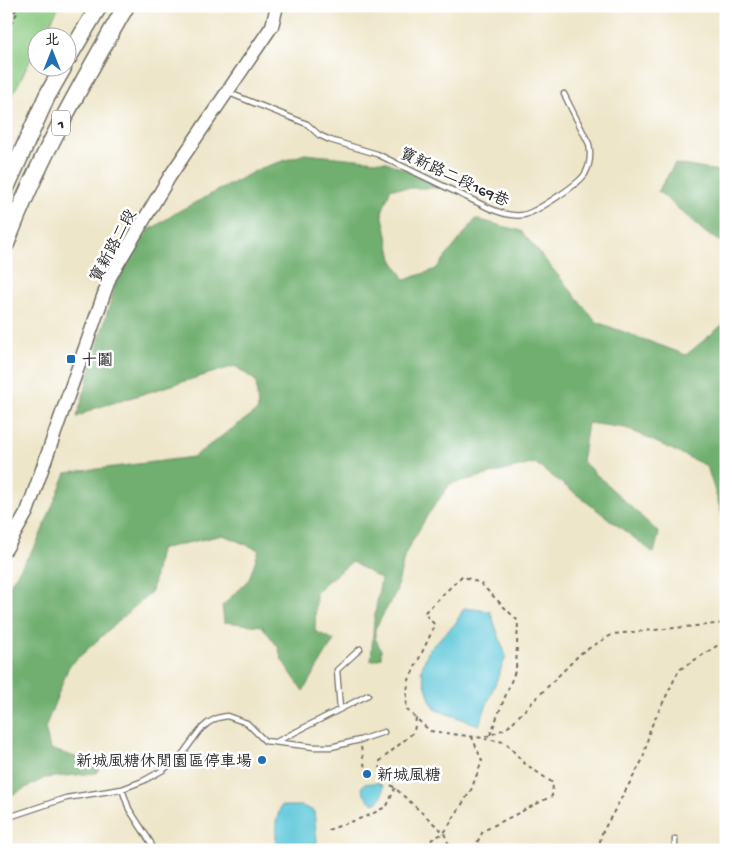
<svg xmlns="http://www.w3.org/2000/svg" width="732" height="856" viewBox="0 0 732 856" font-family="'Gochi Hand','LXGW WenKai TC',sans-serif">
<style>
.green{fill:#8bcb82;stroke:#5b7b56}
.forest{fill:#70af70;stroke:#4e6d4e}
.water{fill:#5fc8da;stroke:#457a82}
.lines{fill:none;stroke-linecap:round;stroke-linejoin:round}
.lane-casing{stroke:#6f6c62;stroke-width:7}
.secondary-casing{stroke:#6f6c62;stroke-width:15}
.highway-casing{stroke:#6f6c62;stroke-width:19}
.path{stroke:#6f6c62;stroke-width:2;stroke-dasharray:4 4;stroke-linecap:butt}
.lane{stroke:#fff;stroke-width:4.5}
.secondary{stroke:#fff;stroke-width:12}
.highway{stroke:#fff;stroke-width:16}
.poi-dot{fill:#1f6fb2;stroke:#fff;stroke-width:2}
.labels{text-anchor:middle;stroke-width:5;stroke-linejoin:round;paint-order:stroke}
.shield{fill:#fff;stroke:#6b6b6b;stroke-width:1}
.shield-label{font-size:15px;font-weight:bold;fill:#2b2b2b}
.street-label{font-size:16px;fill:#2b2b2b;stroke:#fff}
.poi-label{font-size:16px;fill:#2b2b2b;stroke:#fff;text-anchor:start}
</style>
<rect width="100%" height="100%" fill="#fff"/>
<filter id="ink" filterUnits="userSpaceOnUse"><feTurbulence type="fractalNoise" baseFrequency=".02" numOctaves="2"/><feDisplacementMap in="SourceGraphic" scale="10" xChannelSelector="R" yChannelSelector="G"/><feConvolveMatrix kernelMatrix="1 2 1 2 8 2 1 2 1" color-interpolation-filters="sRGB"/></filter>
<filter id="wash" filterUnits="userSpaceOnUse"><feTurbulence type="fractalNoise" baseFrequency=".0096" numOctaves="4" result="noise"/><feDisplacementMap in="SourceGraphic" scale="20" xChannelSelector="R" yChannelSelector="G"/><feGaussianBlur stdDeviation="1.12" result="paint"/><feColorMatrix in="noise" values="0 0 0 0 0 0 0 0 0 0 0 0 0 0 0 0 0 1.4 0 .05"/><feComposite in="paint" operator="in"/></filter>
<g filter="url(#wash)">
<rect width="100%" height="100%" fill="#eee6c9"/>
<path class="green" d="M6 6H59L43 37 38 38 37 47 6 108Z"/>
<path class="forest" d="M305 154 387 162 445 188H391L382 212 392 259 405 280 436 269 476 219 521 231 597 322 686 355 726 322V527L707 466 626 428 588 423 582 461 659 533 654 553 535 463 450 484 427 516 405 554 396 592 375 629V638L381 650V658L371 661 374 620 381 579 352 562 325 583 316 593 315 631 334 640 303 691 282 660 278 647 262 626 224 622 222 606 249 579 259 550 223 535 160 549 152 591 69 666 45 728 50 749 101 765 96 773 45 778 6 798V590L37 543 66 473 193 457 258 410 256 381 235 366 93 409 77 417 117 279 148 231 179 211 261 168Z
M675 164 726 172V245L706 233 658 191Z"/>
<path class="water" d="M464 608 490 611 506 656 479 725 436 710 430 700 421 670 429 649 455 624Z
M371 783H379L383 786C383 790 383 795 381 798 373 810 362 795 362 787L364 784Z
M281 806H302L314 811 317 841 313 850H276V821Z"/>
</g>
<g filter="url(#ink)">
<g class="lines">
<defs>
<path id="lane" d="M229 93 307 124 319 135 330 140 377 154 489 208C500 213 511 217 523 215 535 213 579 184 585 174 590 165 591 154 589 144L564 94
M340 709 337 670 360 649
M276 742 368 695
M122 789 129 809 151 843 152 850
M6 818 66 798 122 789 143 781 163 770 181 756 200 730 208 723 217 718 227 716 247 723 265 741 314 747H331L360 740 384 732
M675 839V850"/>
<path id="secondary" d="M6 549 27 512 110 277 170 176 272 26 277 6"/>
<path id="highway" d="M68 58 99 6
M6 188 47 96 63 68
M6 244C37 161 82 83 126 6"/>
</defs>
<use href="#lane" class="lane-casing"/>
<use href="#secondary" class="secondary-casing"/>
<use href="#highway" class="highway-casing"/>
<path class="path" d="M6 15 25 6
M6 54 10 49V25L19 10
M416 718 414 732 380 761 381 778 395 788 444 833 451 850
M490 735 516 669 518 621 480 583 462 576 424 613 435 625 408 682 406 709 430 731 483 738 507 728 581 653 613 634 726 623
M361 747 365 768
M328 830 370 815 387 806 395 788
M418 850 434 838 444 833 471 790 482 761 472 737
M477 850V843L483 831 552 796 553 783 524 763 505 742 485 739
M598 850 602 833 643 759 650 729 679 670 726 640"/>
<use href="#lane" class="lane"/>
<use href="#secondary" class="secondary"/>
<use href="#highway" class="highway"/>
</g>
</g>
<g class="poi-dot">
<rect x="66" y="354" width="10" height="10" rx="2.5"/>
<circle cx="262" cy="760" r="5"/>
<circle cx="367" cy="774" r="5"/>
</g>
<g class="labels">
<rect class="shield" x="52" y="110.5" width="18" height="25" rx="4"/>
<g class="shield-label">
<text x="61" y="128">1</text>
</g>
<g class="street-label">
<text transform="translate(455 176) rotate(25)" y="6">寶新路二段169巷</text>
<text transform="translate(112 245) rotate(-62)" y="6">寶新路二段</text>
</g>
<g class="poi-label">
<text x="81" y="365">十鬮</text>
<text x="252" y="766" text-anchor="end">新城風糖休閒園區停車場</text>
<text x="377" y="780">新城風糖</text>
</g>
</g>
<rect width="732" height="856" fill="none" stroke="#fff" stroke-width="25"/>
<g transform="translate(52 52)"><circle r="24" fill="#ffffff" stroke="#aaaaaa"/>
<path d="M0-4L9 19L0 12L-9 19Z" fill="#1f6fb2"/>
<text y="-8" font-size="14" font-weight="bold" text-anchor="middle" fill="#2b2b2b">北</text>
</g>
</svg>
